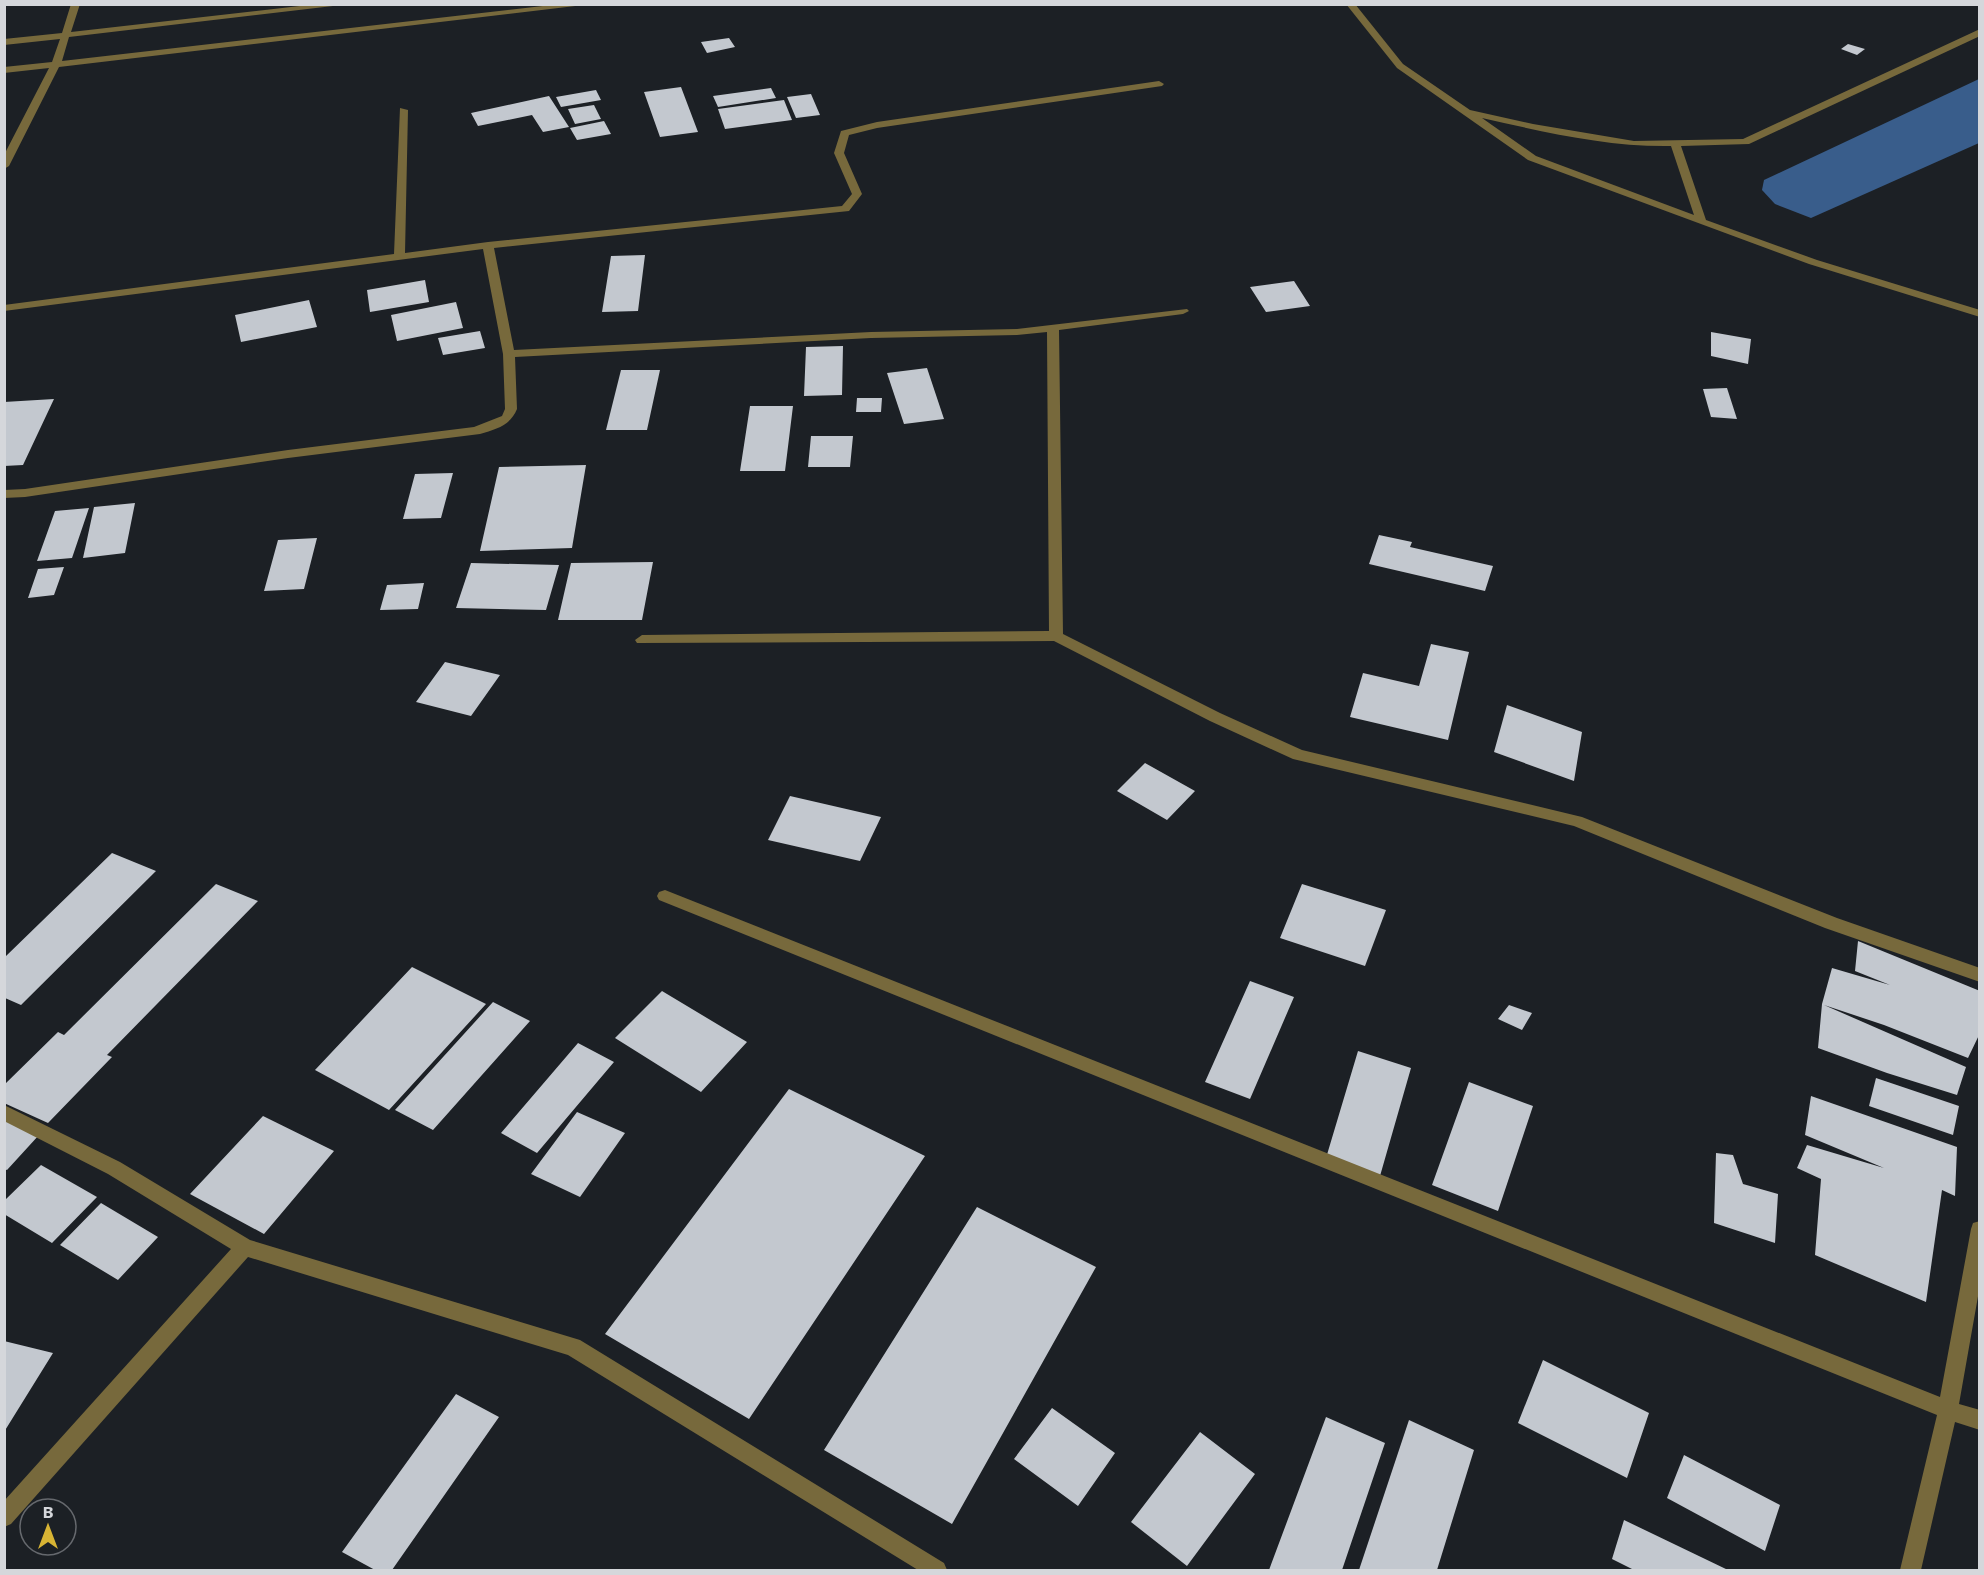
<svg xmlns="http://www.w3.org/2000/svg" width="1984" height="1575" viewBox="0 0 1984 1575" font-family="Commissioner,sans-serif">
<style>
.water{fill:#395d8b}
.building{fill:#c3c8cf}
.lines{fill:none;stroke-linecap:round;stroke-linejoin:round}
.minor{fill:#77693c;fill-rule:evenodd}
</style>
<rect width="100%" height="100%" fill="#1c2025"/>
<path class="water" d="M1979 79V143L1811 218 1775 204 1762 190 1764 180Z"/>
<path class="building" d="M729 38 735 47 707 53 701 42Z
M1848 44 1865 49 1857 55 1841 49Z
M681 87 698 132 660 137 644 92Z
M771 88 776 98 718 107 713 96Z
M596 90 601 100 561 107 556 97Z
M811 94 820 115 796 118 787 97Z
M549 96 569 127 543 132 532 115 478 126 471 113Z
M784 100 792 120 725 129 718 109Z
M594 105 601 119 575 124 568 109Z
M604 121 611 134 577 140 570 128Z
M645 255 638 311 602 312 611 256Z
M425 280 429 302 370 312 367 290Z
M1294 281 1310 306 1266 312 1250 287Z
M309 300 317 327 241 342 235 315Z
M456 302 463 328 397 341 391 315Z
M480 331 485 348 443 355 438 338Z
M1711 332 1751 339 1748 364 1711 356Z
M843 346 842 395 804 396 806 347Z
M927 368 944 419 904 424 887 373Z
M621 370H660L647 430H606Z
M1727 388 1737 419 1711 417 1703 389Z
M857 398H882L881 412H856Z
M54 399 23 465 4 466V402Z
M750 406H793L785 471H740Z
M811 436H853L850 467H808Z
M586 465 572 548 480 551 499 467Z
M453 473 441 518 403 519 415 474Z
M135 503 125 553 83 558 94 507Z
M89 508 72 558 37 561 55 511Z
M1379 535 1412 542 1410 547 1493 566 1485 591 1369 564Z
M317 538 304 589 264 591 278 540Z
M653 562 642 620H558L571 563Z
M471 563 559 565 546 610 456 608Z
M64 567 54 595 28 598 38 569Z
M424 583 418 609 380 610 387 585Z
M1431 644 1469 652 1448 740 1350 717 1363 673 1419 686Z
M445 662 500 675 471 716 416 702Z
M1507 705 1582 732 1574 781 1494 752Z
M1145 763 1195 791 1167 820 1117 791Z
M790 796 881 817 860 861 768 840Z
M112 853 156 871 21 1005 5 998V957Z
M216 884 258 901 107 1055 112 1057 48 1123 4 1103V1085L58 1032 64 1035Z
M1302 884 1386 910 1365 966 1280 938Z
M1858 941 1980 991V1033L1968 1058 1884 1025 1824 1005 1966 1067 1957 1095 1887 1073 1818 1048 1822 1004 1832 968 1890 985 1855 971Z
M412 967 486 1004 389 1110 315 1070Z
M1250 981 1294 997 1250 1099 1205 1082Z
M662 991 747 1042 701 1092 615 1038Z
M493 1002 530 1021 433 1130 395 1110Z
M1509 1005 1532 1013 1522 1030 1498 1019Z
M578 1043 614 1062 537 1153 501 1133Z
M1358 1051 1411 1068 1380 1176 1326 1158Z
M1876 1078 1959 1106 1953 1135 1869 1106Z
M1469 1082 1533 1106 1498 1211 1432 1185Z
M789 1089 925 1156 749 1419 605 1334Z
M1811 1096 1957 1147 1955 1196 1942 1190 1926 1302 1815 1255 1821 1179 1797 1168 1807 1145 1884 1168 1805 1135Z
M577 1112 625 1133 580 1197 531 1174Z
M263 1116 334 1151 264 1234 190 1194Z
M4 1117 39 1135 7 1170 4 1169Z
M1716 1153 1733 1155 1743 1184 1778 1194 1775 1243 1714 1223Z
M41 1165 97 1197 52 1243 4 1214V1201Z
M101 1203 158 1237 118 1280 60 1245Z
M977 1207 1096 1267 952 1524 824 1450Z
M4 1341 53 1353 4 1432Z
M1543 1360 1649 1413 1627 1478 1518 1423Z
M456 1394 499 1417 392 1570H375L342 1552Z
M1052 1408 1115 1453 1078 1506 1014 1459Z
M1326 1417 1385 1443 1342 1570H1269Z
M1409 1420 1474 1450 1437 1570H1359Z
M1200 1432 1255 1474 1187 1566 1131 1522Z
M1684 1455 1780 1505 1765 1551 1667 1498Z
M1624 1520 1728 1570H1634L1612 1559Z"/>
<g class="lines">
<path class="minor" d="M71 4H80L71 32 317 4H350L69 37 62 61 560 4H592L59 67 9 166 4 169V155L49 68 4 73V67L52 62 60 39 4 45V39L62 33Z
M1346 4H1355L1403 64 1470 110 1533 124 1634 141 1743 139 1980 29V36L1749 144 1681 146 1706 220 1817 260 1980 310V317L1809 264 1528 160 1397 68ZM1482 118C1544 132 1607 147 1671 146L1694 215 1536 156Z
M1159 81 1164 84 1162 86 877 128 849 135 844 153 862 194 849 211 494 248 514 350 871 332 1017 329 1187 309 1189 311 1183 314 1059 330 1063 634 1220 713 1302 750 1582 817 1837 918 1980 968V982L1825 928 1574 826 1293 759 1210 721 1054 641 637 643 635 640 642 635 1049 631 1047 332 1017 335 871 338 515 357 517 409C510 426 496 429 480 434L288 458 25 497 4 498V490L25 489 288 450 474 427 502 416 505 409 503 354 483 249 4 311V305L394 254 400 108 408 110 405 253 488 242 842 206 852 194 834 153 841 131 877 122Z
M665 890 1940 1397 1971 1229 1973 1223 1980 1221V1285L1959 1404 1980 1410V1430L1955 1422 1921 1570H1900L1937 1415 659 900 657 896 659 892Z
M4 1105 120 1162 250 1240 580 1340 944 1563 947 1570H918L568 1355 248 1257 11 1524 4 1527V1501L231 1249 108 1174 4 1121Z"/>
</g>
<rect width="1984" height="1575" fill="none" stroke="#d5d7db" stroke-width="12"/>
<g transform="translate(48 1527)"><circle r="28" fill="#1c2025" stroke="#66696e" stroke-width="1.5"/>
<path d="M0-4.5L10 22L0 15L-10 22Z" fill="#d8b434"/>
<text y="-9" font-size="16" font-weight="bold" text-anchor="middle" fill="#d5d7db">B</text>
</g>
</svg>
